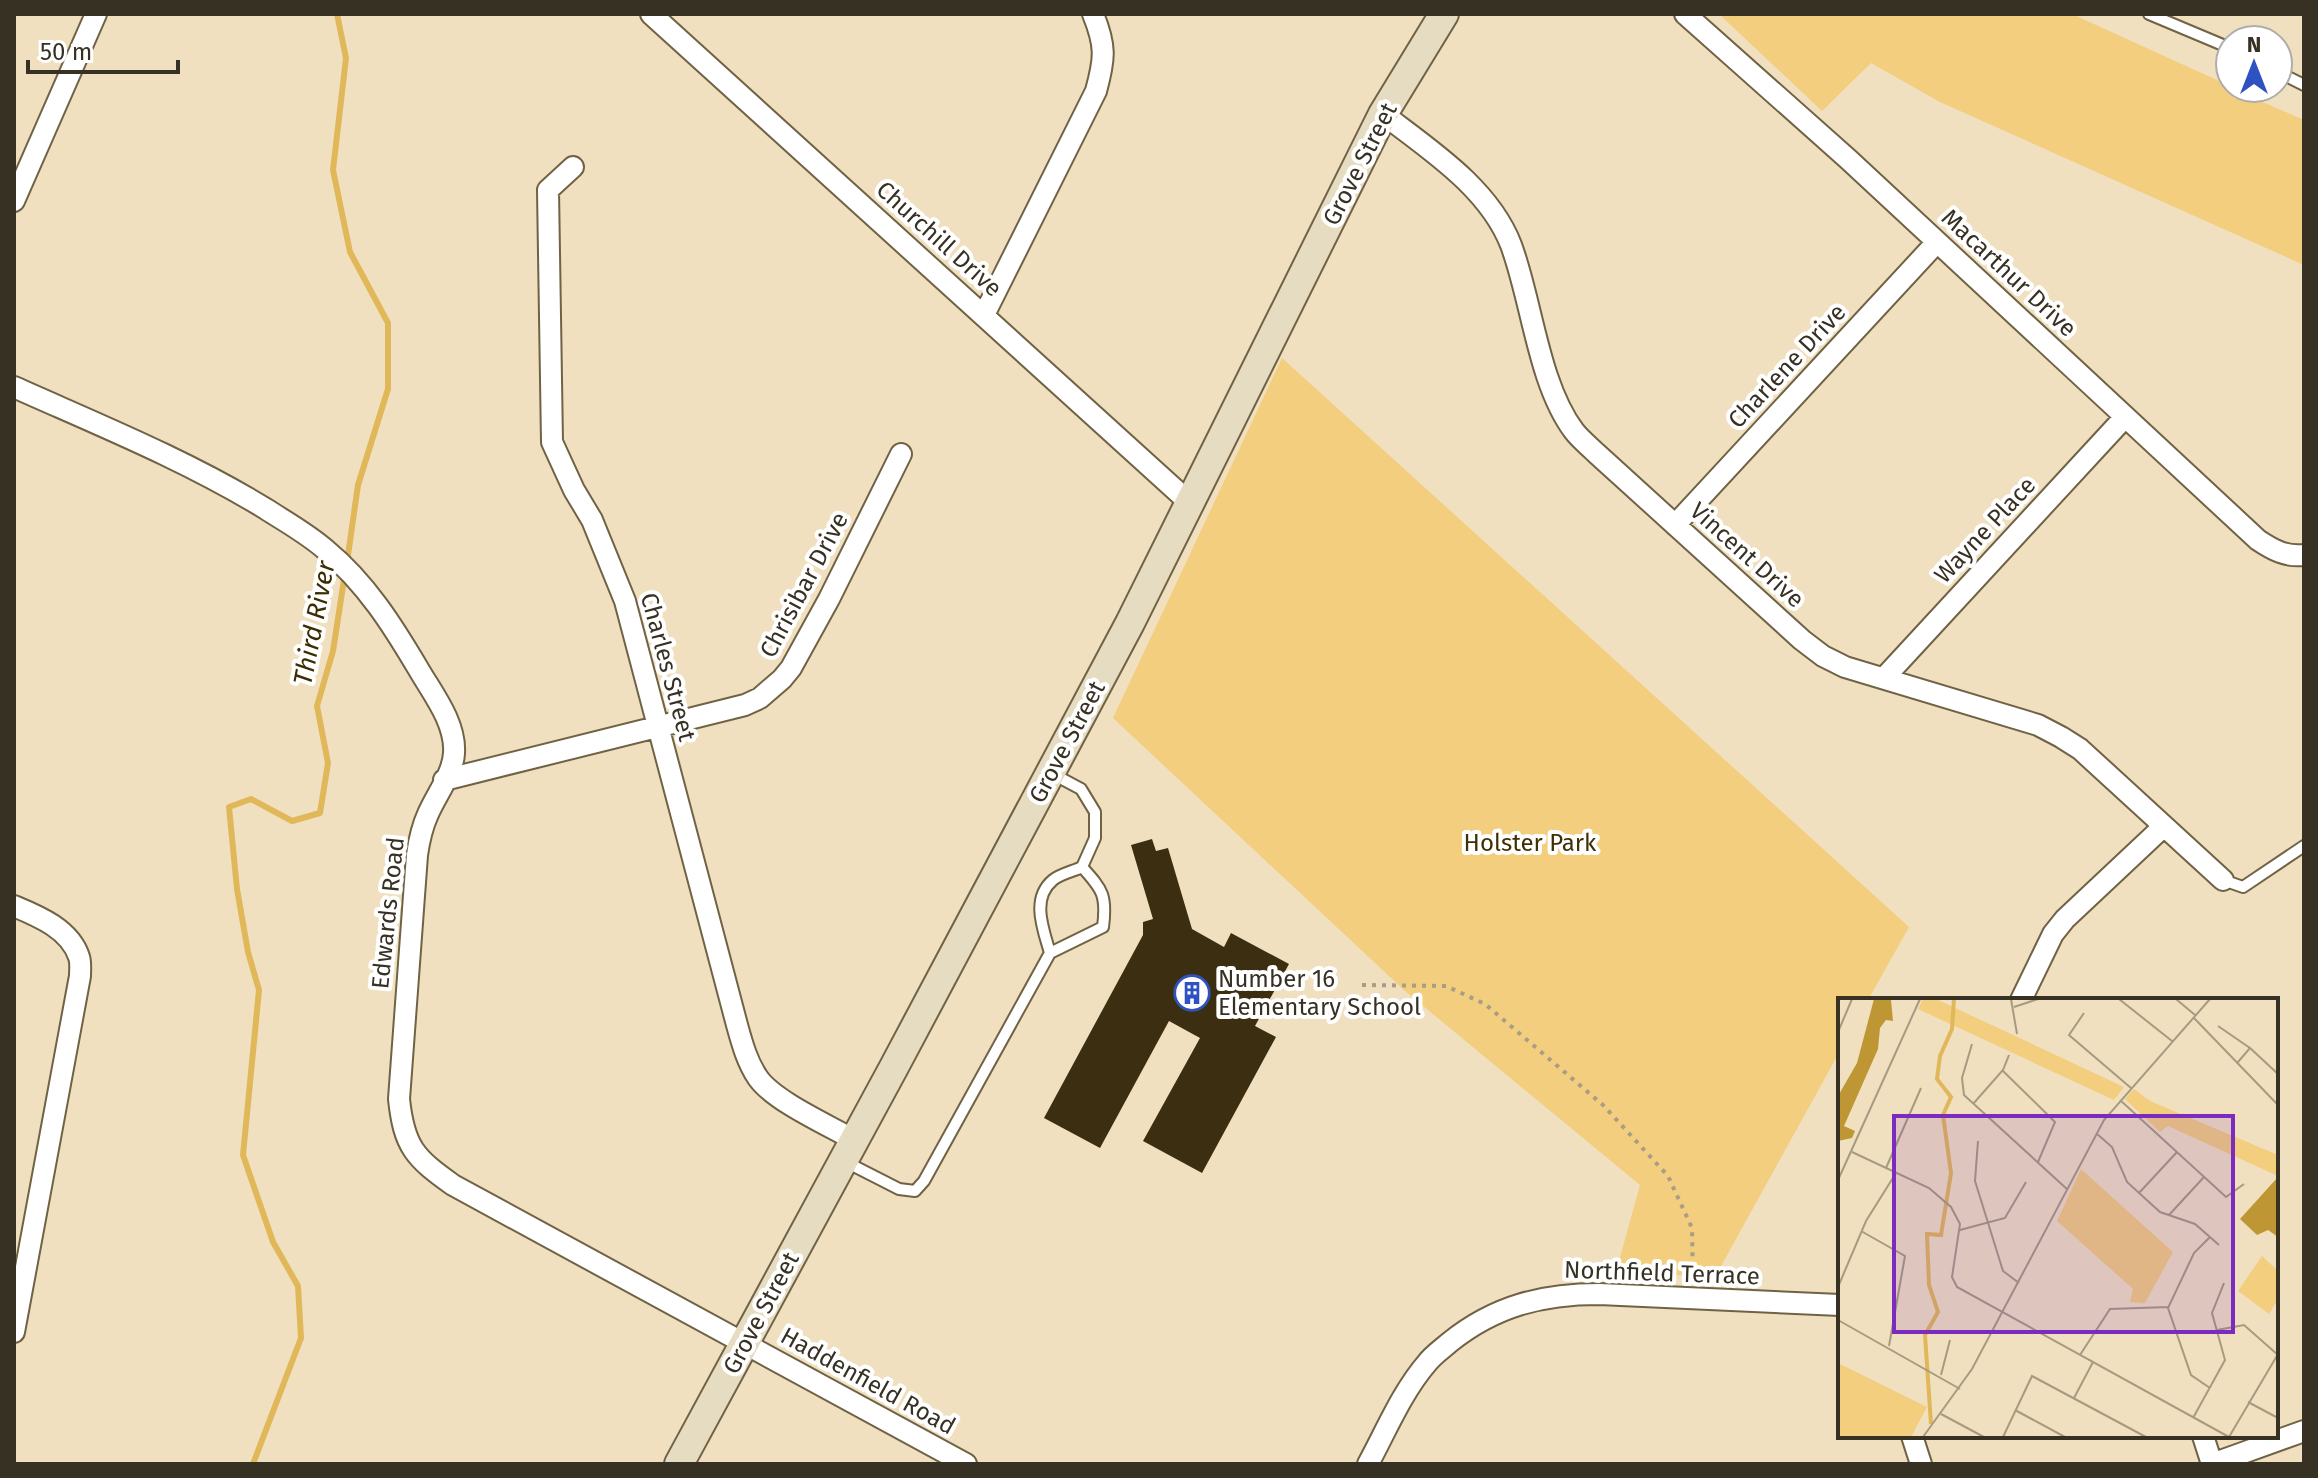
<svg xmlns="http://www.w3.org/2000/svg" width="2318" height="1478" viewBox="0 0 2318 1478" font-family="'Fira Sans',sans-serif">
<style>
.green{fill:#f2ce7e}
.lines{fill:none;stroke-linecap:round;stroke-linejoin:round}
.stream{stroke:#e1b859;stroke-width:6}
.building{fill:#3c2f11}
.lane-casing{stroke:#706245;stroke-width:14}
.street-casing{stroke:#706245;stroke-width:24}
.secondary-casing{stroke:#706245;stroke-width:32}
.path{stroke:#a99d84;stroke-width:4;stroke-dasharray:4 6;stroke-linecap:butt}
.lane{stroke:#fff;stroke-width:10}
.street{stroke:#fff;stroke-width:20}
.secondary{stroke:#e6dcc1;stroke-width:28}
.labels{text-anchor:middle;stroke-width:8;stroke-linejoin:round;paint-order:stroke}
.street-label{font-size:24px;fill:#373124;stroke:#fff}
.park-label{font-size:24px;fill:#3f2f04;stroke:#fff}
.poi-label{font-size:24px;fill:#373124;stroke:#fff;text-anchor:start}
.water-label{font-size:26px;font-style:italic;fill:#3c2c01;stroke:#fff}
.inset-river{fill:none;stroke:#e1b859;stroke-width:4}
.inset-road{fill:none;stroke:#a69a81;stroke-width:2}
.view{fill:#7b2cbf;fill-opacity:0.15;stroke:#7b2cbf;stroke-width:4}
.inset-edge{fill:none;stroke:#373124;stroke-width:4}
</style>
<rect width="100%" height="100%" fill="#f0e0bf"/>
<path class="green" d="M1719 14H2072L2230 86V88L2304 120V265L1940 102 1871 63 1822 111Z
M1282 358 1909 927 1868 1000H1840V1051L1715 1277 1616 1272 1640 1185 1405 991 1113 718Z"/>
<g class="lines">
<path class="stream" d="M337 14 346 58 333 170 350 252 388 323V389L358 485 347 562
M253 1464 301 1338 298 1286 273 1242 243 1155 259 990 248 952 237 889 229 807 251 799 292 821 320 813 328 763 317 706 333 651 345 573"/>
</g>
<path class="building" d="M1152 839 1156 851 1168 848 1192 929 1224 947 1231 933 1289 964 1255 1026 1276 1037 1202 1173 1143 1141 1200 1038 1169 1021 1100 1148 1044 1118 1143 935V922L1153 919 1131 845Z"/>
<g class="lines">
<defs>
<path id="lane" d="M2149 14 2230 48
M2278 72 2304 85
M2223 880 2243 887 2304 846
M1050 953 1103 927C1107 896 1103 890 1082 867
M844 1161 899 1189 915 1191 924 1181 1050 953C1044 931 1030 899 1053 880 1060 874 1074 871 1082 867L1095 838V812L1081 789 1051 773"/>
<path id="street" d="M651 14 1191 504
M1685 14 1848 159 2258 540C2273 550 2286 557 2304 555
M1383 114C1430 150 1489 188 1511 245 1532 301 1538 383 1574 431 1580 439 1589 446 1596 453L1802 640 1823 656 1845 667 2038 725 2061 737 2080 749 2223 880
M573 167 548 190 552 442 574 490 592 520 625 601 737 1025C742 1043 747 1062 758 1078 774 1101 828 1125 854 1140
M14 201 96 14
M984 315 1096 91C1105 58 1106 46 1093 14
M14 387C99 425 186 460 266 509 286 522 308 534 326 550 366 583 393 626 419 670 433 694 456 723 454 753 453 774 436 795 428 814 422 827 419 841 417 855L399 1099C404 1147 415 1158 453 1185L966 1464
M1675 525 1937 242
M1884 678 2125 417
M444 780 745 705 760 698 782 679 791 668 829 599 901 454
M14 906C38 916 70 929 79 957 81 962 80 971 80 976L14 1332
M2021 1000 2053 934 2065 919 2164 826
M1912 1436 1921 1464
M2203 1436 2212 1464
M1368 1464C1386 1431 1402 1392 1427 1363 1433 1355 1442 1349 1450 1342 1495 1306 1542 1294 1599 1294L1840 1305
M2212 1464 2304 1431"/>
<path id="secondary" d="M679 1464 894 1067 1130 623 1383 114 1444 14"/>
</defs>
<use href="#lane" class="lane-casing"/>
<use href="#street" class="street-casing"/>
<use href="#secondary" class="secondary-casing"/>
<path class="path" d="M1362 985 1446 986 1485 1004 1603 1105 1668 1176 1692 1228 1693 1282"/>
<use href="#lane" class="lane"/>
<use href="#street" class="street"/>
<use href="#secondary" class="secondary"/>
</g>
<defs>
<symbol id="building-ring" viewBox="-11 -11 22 22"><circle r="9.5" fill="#fff" stroke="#2e52c2" stroke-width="1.5"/><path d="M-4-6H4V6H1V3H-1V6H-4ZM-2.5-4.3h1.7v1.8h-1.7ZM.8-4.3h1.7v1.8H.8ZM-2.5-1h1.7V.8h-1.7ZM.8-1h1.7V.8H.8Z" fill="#2e52c2"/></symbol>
</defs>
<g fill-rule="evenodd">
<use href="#building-ring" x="1172" y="973" width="40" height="40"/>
</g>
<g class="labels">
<g class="street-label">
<text transform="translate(1360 164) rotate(-63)" y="8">Grove Street</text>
<text transform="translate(939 239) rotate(42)" y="8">Churchill Drive</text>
<text transform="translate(2009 273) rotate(43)" y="8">Macarthur Drive</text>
<text transform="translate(1787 366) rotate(-47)" y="8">Charlene Drive</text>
<text transform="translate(1985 530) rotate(-47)" y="8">Wayne Place</text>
<text transform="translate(1747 555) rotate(42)" y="8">Vincent Drive</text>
<text transform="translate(804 585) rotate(-62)" y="8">Chrisibar Drive</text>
<text transform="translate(668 667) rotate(75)" y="8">Charles Street</text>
<text transform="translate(1067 742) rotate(-62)" y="8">Grove Street</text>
<text transform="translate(388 913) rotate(-84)" y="8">Edwards Road</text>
<text transform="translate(1662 1273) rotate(2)" y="8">Northfield Terrace</text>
<text transform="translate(761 1313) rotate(-62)" y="8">Grove Street</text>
<text transform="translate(868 1381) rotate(29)" y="8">Haddenfield Road</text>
</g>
<g class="park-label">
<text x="1530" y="851">Holster Park</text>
</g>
<g class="poi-label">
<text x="1218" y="987">Number 16<tspan x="1218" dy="28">Elementary School</tspan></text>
</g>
<g class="water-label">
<text transform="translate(314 623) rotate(-79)" y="9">Third River</text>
</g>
</g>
<g transform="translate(1838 998)">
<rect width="440" height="440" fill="#f0e0bf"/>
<path d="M85 1H98L286 89 276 102 80 11ZM296 91 312 103 440 157V178L330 128 322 134 287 101ZM243 171 335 254 307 305 292 304 295 291 219 223ZM424 258 440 273V301L431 316 400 293ZM0 365 89 409 73 439H0Z" fill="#f2ce7e"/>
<path d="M36 1 53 2 55 23 48 22 42 30 40 51 6 128 17 133 14 140 0 143V98L19 65ZM440 179V239L430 232 419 237 402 221Z" fill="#be9633"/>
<path class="inset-river" d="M93 426 87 337 100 314 91 287 89 236 103 237 113 175 105 117 113 99 99 81 102 58 114 31 116 1"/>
<path class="inset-road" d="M173 1 179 36M281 1 334 43M338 1 357 17M176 9 200 1M246 15 231 37 293 90M355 19 440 107M380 28 412 50M0 34 14 1M134 46 124 80 126 97 230 192M400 64 412 50 440 76M165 73 217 124 200 164M282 102 388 199 406 186M135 106 165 72 171 57M258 135 274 149 289 184 322 214 357 226 381 247M140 143 137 183 165 273 181 285M14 154 91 190 113 209 122 226 114 279 119 289 391 439M48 170 83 90M0 182 82 1M301 195 339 154M331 217 366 179M122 232 167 220 188 184M23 233 67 258 51 348M0 289 28 223 58 175M0 322 122 391M379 332 406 327 440 357M242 357 272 311 330 309M103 377 112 342M372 390 353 377 330 310 356 255 372 239M236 400 255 364M410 404 440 420M177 412 227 439M103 416 146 439M355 420 387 362 374 315 386 285M85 439 134 371 266 122 372 1M165 439 194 378 308 439M391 439 440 356"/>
<path class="view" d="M56 118H395V334H56Z"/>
<rect width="440" height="440" class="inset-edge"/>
</g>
<rect width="2318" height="1478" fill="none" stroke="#373124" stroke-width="32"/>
<g transform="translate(2254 64)"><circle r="38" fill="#ffffff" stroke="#afada7" stroke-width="2"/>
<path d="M0-6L14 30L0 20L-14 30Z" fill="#2e52c2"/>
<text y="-12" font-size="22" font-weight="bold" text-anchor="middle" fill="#373124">N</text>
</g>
<path d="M28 60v12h150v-12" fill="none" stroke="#373124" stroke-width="4"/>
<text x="40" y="60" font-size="24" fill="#373124" stroke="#ffffff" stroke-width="6" paint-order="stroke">50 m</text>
</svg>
